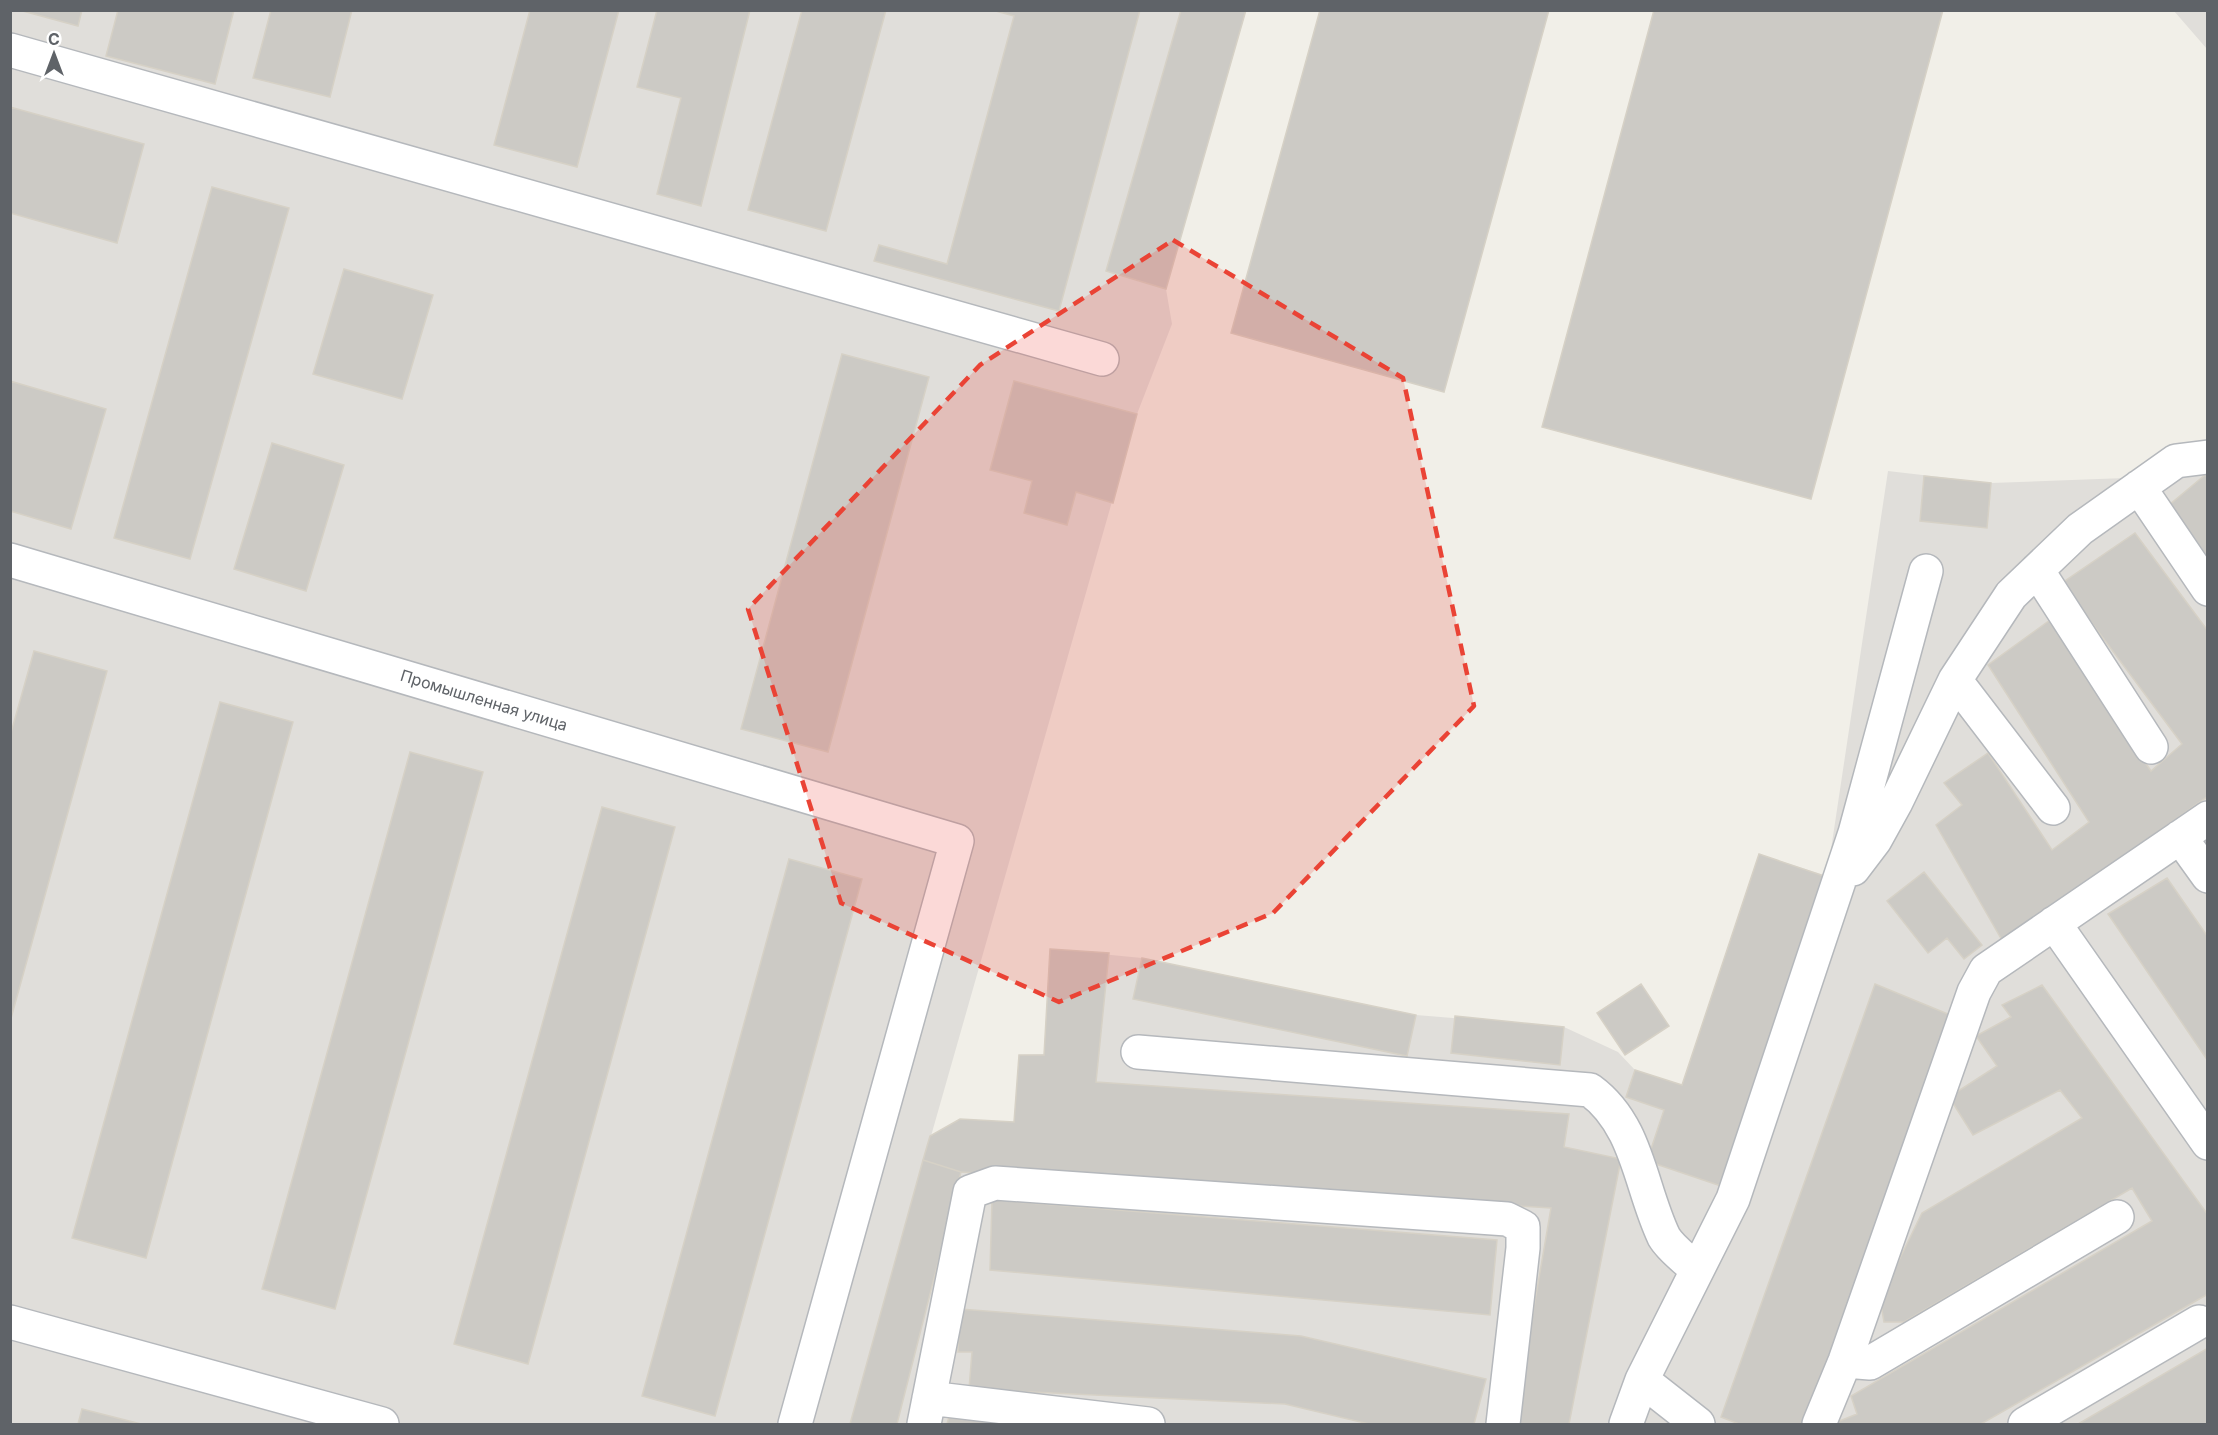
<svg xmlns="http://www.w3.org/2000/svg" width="2218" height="1435" viewBox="0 0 2218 1435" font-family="Inter,sans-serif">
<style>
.industrial{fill:#e0deda}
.building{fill:#cccac5;stroke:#d6d1c6;stroke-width:1.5}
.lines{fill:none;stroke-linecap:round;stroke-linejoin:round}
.minor-casing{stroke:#b5b8bc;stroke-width:36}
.minor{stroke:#fff;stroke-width:33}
.marked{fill:#ea4335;fill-opacity:0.2;stroke:#ea4335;stroke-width:4.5;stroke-dasharray:12 8;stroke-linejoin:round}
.labels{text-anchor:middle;stroke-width:4.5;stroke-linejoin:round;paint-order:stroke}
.street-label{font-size:16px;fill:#5f6368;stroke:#fff}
</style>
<rect width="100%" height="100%" fill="#f1efe8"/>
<path class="industrial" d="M10 11H1246L1166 289 1172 324 1137 414 931 1136 960 1119 1014 1122 1019 1055 1044 1054 1050 949 1142 958 1416 1015 1564 1027 1618 1052 1635 1070 1682 1085 1759 854 1827 876 1888 471 1991 483 2205 475 2208 478 2207 1424H11Z
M2174 11H2207V49Z"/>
<path class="building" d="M19 10H82L78 26Z
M118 10H234L215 84 106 56Z
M271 10H352L330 97 253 78Z
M530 10H619L577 167 494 145Z
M657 10H750L701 206 657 194 681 98 637 87Z
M802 10H886L826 231 748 210Z
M992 10H1140L1059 311 874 261 879 245 947 264 1014 16Z
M1181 10H1246L1166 289 1106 271Z
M1320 10H1549L1444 392 1231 333Z
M1654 10H1943L1811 499 1542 427Z
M10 107 144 144 117 243 10 213Z
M212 187 289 208 190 559 114 538Z
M344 269 433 295 402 399 313 374Z
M842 354 929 377 828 752 741 729Z
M10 381 106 409 71 529 10 511Z
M1014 381 1137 414 1113 503 1076 492 1067 525 1024 513 1032 481 990 470Z
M272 443 344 465 306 591 234 569Z
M2205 475 2208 478V561L2168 506Z
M1924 476 1991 483 1987 528 1920 521Z
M2135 533 2208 631V796L2003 942 1936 825 1962 805 1944 783 1988 753 2052 850 2089 822 1988 665 2050 620 2151 771 2182 744 2062 583Z
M34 651 107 671 10 1022V736Z
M220 702 293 722 146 1258 72 1238Z
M410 752 483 772 335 1309 262 1289Z
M602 807 675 827 528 1364 454 1344Z
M1759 854 1827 877 1724 1187 1647 1161 1664 1110 1626 1097 1635 1070 1682 1085Z
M789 859 862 879 715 1416 642 1396Z
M1924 872 1982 945 1964 959 1947 938 1928 953 1887 901Z
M2167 878 2208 937V1061L2108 914Z
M1050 949 1109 953 1096 1082 1569 1114 1564 1147 1621 1159 1569 1424H1514L1551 1208 961 1172 923 1160 930 1136 960 1119 1014 1122 1019 1055H1044Z
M1142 958 1416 1015 1407 1056 1133 999Z
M1641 984 1669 1026 1625 1055 1597 1013Z
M1875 984 1955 1017 1808 1424H1739L1721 1417Z
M2042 985 2208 1215V1294L1981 1424H1839L1837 1422 1857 1414 1851 1396 2152 1221 2132 1188 1904 1322H1884L1880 1299 1922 1213 2082 1118 2060 1090 1973 1135 1949 1097 1997 1066 1976 1036 2011 1017 2002 1005Z
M1455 1016 1564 1027 1560 1065 1451 1053Z
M923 1160 961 1172 897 1424H850Z
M992 1200 1497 1240 1490 1315 990 1270Z
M960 1309 1301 1336 1486 1379 1474 1424H1369L1285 1404 969 1389 972 1352H958Z
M2208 1348V1424H2078Z
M82 1409 141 1424H78Z
M950 1413 1019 1424H947Z"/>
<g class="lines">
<defs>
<path id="minor" d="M10 50 1102 359
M2139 487 2208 589
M10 560 957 841 795 1424
M2037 570 2151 747
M1955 680 2053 808
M2180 837 2208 876
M1853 869 1875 840 1896 802 1955 680 2011 595 2080 529 2176 461 2208 457
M2054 923 2208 1143
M1138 1052 1590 1090C1638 1125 1640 1187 1664 1237 1671 1249 1687 1260 1697 1270
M10 1322 382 1424
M1845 1361 1870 1363 2117 1217
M1642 1380 1698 1424
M929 1398 1148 1424
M924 1424 970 1192 995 1183 1507 1219 1523 1227V1248L1503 1424
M1626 1424 1642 1380 1733 1199 1855 833 1926 571
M1819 1424 1845 1361 1974 992 1986 970 2208 818
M2025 1424 2199 1322"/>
</defs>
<use href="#minor" class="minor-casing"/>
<use href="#minor" class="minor"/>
</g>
<path class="marked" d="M1173 240 1403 378 1474 706 1273 913 1059 1002 841 903 748 609 980 365Z"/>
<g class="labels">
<g class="street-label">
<text transform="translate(484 700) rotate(17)" y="6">Промышленная улица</text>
</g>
</g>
<rect width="2218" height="1435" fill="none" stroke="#5f6368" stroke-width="24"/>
<g transform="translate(54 54)" stroke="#ffffff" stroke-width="4.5" paint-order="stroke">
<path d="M0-4.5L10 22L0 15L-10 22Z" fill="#5f6368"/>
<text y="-9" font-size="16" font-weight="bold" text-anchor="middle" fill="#5f6368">С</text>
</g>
</svg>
